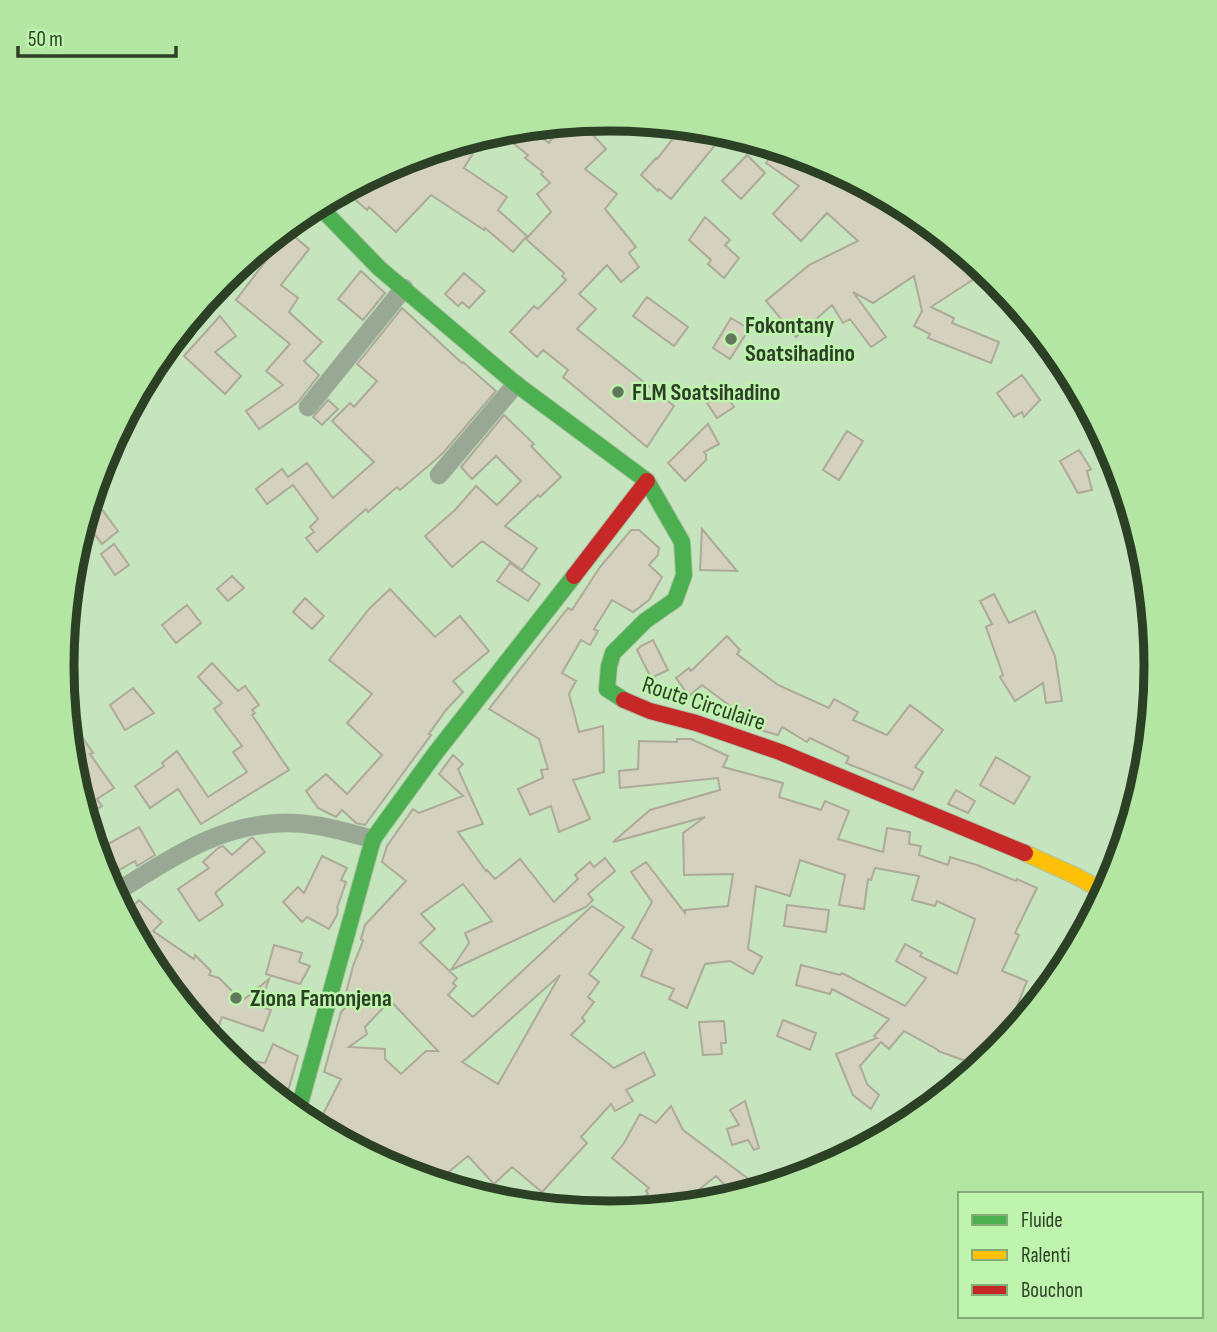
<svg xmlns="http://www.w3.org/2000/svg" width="1217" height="1332" viewBox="0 0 1217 1332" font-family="'Sofia Sans Condensed',sans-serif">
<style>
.building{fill:#d4d1bf;stroke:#adaa99;stroke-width:2;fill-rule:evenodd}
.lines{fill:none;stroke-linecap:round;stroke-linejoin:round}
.street-casing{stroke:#acc3a5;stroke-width:19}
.fast-casing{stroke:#acc3a5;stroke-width:18}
.slow-casing{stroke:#acc3a5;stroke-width:18}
.jam-casing{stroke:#acc3a5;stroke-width:18}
.street{stroke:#99a895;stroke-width:18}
.fast{stroke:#4caf50;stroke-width:16}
.slow{stroke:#ffc107;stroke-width:16}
.jam{stroke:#c62828;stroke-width:16}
.poi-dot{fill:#61795a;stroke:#bef4ad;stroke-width:2.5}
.labels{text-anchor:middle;stroke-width:5;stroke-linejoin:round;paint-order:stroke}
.poi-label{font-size:24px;font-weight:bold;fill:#2b4024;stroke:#bef4ad;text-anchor:start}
.street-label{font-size:24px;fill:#2b4024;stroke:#bef4ad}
.rim{fill:none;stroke:#2b4024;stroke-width:9}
</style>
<rect width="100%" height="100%" fill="#c6e4bd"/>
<path class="building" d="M581 122 606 149 585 169 617 194 605 209 636 247 629 253 639 267 621 282 607 265 579 294 596 309 577 329 674 406 647 447 563 377 568 370 543 350 537 357 510 332 534 306 538 309 566 280 562 276 564 273 526 239 551 212 537 194 550 183 541 174 543 172 525 158 528 155 498 131 528 127 549 143 562 123Z
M682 127 695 137 702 128 709 129 721 138 671 199 659 189 658 191 641 175 656 158 657 159Z
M484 135 464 168 507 197 498 210 527 236 513 252 485 228 484 230 431 195 396 232 369 207 367 210 344 190 399 160Z
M777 148 818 161 913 211 976 263 967 268 974 279 931 307 954 318 952 323 999 342 991 363 928 338 930 334 914 326 922 311 914 276 873 303 853 292 886 337 871 347 850 319 843 323 832 305 796 337 766 301 809 265 858 241 827 213 801 241 773 214 799 186 766 163Z
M747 155 765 173 741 199 722 181Z
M705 217 730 240 725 245 739 258 724 278 708 264 711 260 689 240Z
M284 228 309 249 281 285 298 298 289 312 322 342 304 361 319 375 298 402 259 429 246 411 283 385 266 371 290 344 236 300 274 250 269 247Z
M361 271 385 293 363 320 338 299Z
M464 273 485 291 469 308 462 302 458 306 445 294Z
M647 297 688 327 674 346 633 316Z
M402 308 462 363 463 362 496 391 443 453 433 462 400 490 397 487 368 512 366 509 317 552 306 538 314 532 310 527 318 519 293 485 267 504 256 489 282 469 288 477 307 463 333 498 374 462 332 421 350 403 354 407 377 381 357 364Z
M220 316 236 336 215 352 241 376 225 394 184 356Z
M731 318 749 329 730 359 713 348Z
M1022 375 1040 400 1024 417 1022 412 1014 417 997 393Z
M724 392 734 407 717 418 707 403Z
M328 400 338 409 322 425 313 417Z
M504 415 534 444 531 446 561 477 540 497 538 495 505 526 537 548 522 570 482 541 452 567 425 536 455 510 476 486 497 505 521 481 496 456 472 479 461 467Z
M708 424 719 444 704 452 706 454V460L685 481 668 463Z
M847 431 863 441 839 480 823 470Z
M1079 450 1091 469 1087 471 1092 490 1078 493 1060 461Z
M100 507 118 531 102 544 84 520Z
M702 529 737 571 700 570Z
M631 530H639L659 548 658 555 649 565 662 577 649 600 633 612 612 600 594 629 598 631 590 645 581 640 562 673 576 681 569 694 579 732 603 726 604 772 573 780 590 819 559 832 551 806 530 815 518 789 543 778 541 770 548 769 539 739 489 709 568 608 572 610 600 567Z
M114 544 129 565 115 575 101 554Z
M510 563 540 584 528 601 497 581Z
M232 576 244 588 228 601 217 589Z
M390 589 435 637 460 616 489 651 453 681 463 692 446 710 429 734 431 735 365 825 356 823 342 810 336 817 318 808 306 791 326 774 347 794 382 755 347 723 372 694 329 660 369 609Z
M994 594 1009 623 1035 611 1055 656 1062 701 1046 703 1043 683 1015 701 1000 677 1003 675 986 627 992 624 980 601Z
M305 598 324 616 312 629 293 612Z
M187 605 201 623 176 643 162 625Z
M727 636 740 650 737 654 778 685 829 708 834 699 858 712 853 720 887 735 910 705 943 730 915 767 923 772 913 790 846 763 849 757 810 738 807 742 782 727 778 735 764 731 702 685 689 696 676 678 689 668 691 671Z
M653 640 668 670 651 678 637 650 641 646Z
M212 663 238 691 245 686 259 705 252 710 255 713 252 715 289 770 201 824 178 789 150 808 135 786 164 766 162 763 177 751 208 797 247 772 233 752 242 746 214 709 222 703 198 677Z
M133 688 154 713 125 730 110 705Z
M80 734 93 753 90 754 114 788 97 799 102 806 85 816 72 772 69 742Z
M677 739H691L728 756 723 767 783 783 779 797 821 810 825 801 849 811 838 839 883 852 887 828 910 832 909 844 921 846 919 855 948 865 950 857 977 865 1016 881 1017 879 1037 888 1015 933 1019 935 1002 971 1027 981 1017 1006 1026 1008 1024 1018 995 1053 980 1066 938 1051V1050L904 1031 889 1049 881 1042 860 1066 867 1084 879 1095 871 1109 853 1095 836 1054 877 1038 874 1036 889 1019 832 989 830 994 796 985 801 965 840 975 842 973 905 1006 926 978 896 961 905 944 922 953 920 956 957 974 975 919 937 901 935 906 912 900 919 876 875 868 871 880 868 879 864 909 839 905 845 875 800 860 790 896 756 886 748 949 762 957 753 974 730 961 705 964 687 1008 669 999 674 989 641 976 652 950 632 938 652 902 631 872 646 862 685 913V910L728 906 733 874 684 875 683 833 705 817 613 842 650 810 720 790 718 778 620 788 619 771 638 769 639 741 677 742Z
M453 755 463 764 458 769 483 824 458 832 486 871 487 870 495 879 520 859 554 902 578 879 575 875 590 862 594 867 605 858 615 871 588 894 593 900 586 907 451 970 469 943 465 933 492 921 463 884 421 914 435 929 420 943 457 978 453 983 456 986 448 995 473 1017 592 906 624 927 589 974 599 982 588 997 594 1002 582 1018 585 1021 571 1035 614 1068 644 1052 655 1075 626 1090 633 1101 615 1111 611 1104 581 1137 587 1143 542 1192 512 1167 494 1184 468 1156 435 1183 392 1168 368 1140 365 1143 317 1126 341 1079 324 1072 341 1012 354 999 345 997 353 966 363 941 361 939 365 925 406 881 382 862 387 846 413 809 419 813 463 796 439 774ZM560 975 498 1084 462 1062 466 1059ZM383 993 438 1051H426L401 1074 385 1059V1049L349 1047 367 1034 365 1027 383 1008Z
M996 757 1030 777 1014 804 980 785Z
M956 790 975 801 968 813 948 804Z
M139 827 155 855 137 866 135 861 119 870 106 845Z
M251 838H253L265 852 215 893 223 905 199 921 178 889 209 868 203 862 218 848 223 846 232 855Z
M322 856 347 868 341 880 346 882 337 908 338 909 337 915 329 929 307 917 302 922 283 902 298 887 304 893Z
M139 900 162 922 153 931 194 959 195 955 211 971 209 975 219 978 242 1001 269 979 260 1006 271 1010 263 1031 222 1017 213 1043 153 970 121 909 126 913Z
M787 905 829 910 826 932 784 926Z
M274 945 302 953 299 962 310 966 300 984 266 974Z
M783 1020 816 1033 810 1050 777 1036Z
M724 1021 726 1043H721L722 1054 703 1055 699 1022Z
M273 1044 298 1056 284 1105 247 1074 250 1061 265 1063Z
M745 1101 759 1148 754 1150 748 1140 732 1145 727 1129 739 1125 730 1110Z
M671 1106 683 1130 762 1189 736 1196 716 1176 677 1207 625 1212 648 1194 646 1191 649 1188 612 1158 624 1143 640 1114 656 1123Z"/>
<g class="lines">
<defs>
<path id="street" d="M308 407 404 288
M439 475 516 384
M114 896 123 888C174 856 221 824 284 823 314 822 345 832 373 839"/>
<path id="fast" d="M317 204 379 268 516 384 647 481 682 542 684 575 675 600 645 621 613 653 609 666 607 689 624 700
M297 1115 373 839 434 755 574 576"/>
<path id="slow" d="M1025 853 1076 876 1105 892"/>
<path id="jam" d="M574 576 647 481
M624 700 650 711 696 723 780 752 1025 853"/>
</defs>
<use href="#street" class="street-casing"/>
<use href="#fast" class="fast-casing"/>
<use href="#slow" class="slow-casing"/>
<use href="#jam" class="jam-casing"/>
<use href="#street" class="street"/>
<use href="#fast" class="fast"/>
<use href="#slow" class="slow"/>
<use href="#jam" class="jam"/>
</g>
<g class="poi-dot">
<circle cx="731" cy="339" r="7"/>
<circle cx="618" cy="392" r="7"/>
<circle cx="236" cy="998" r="7"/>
</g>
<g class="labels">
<g class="poi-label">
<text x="745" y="333">Fokontany<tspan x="745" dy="28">Soatsihadino</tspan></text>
<text x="632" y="400">FLM Soatsihadino</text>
<text x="250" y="1006">Ziona Famonjena</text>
</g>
<g class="street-label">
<text transform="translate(704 703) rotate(18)" y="8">Route Circulaire</text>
</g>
</g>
<path d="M0 0H1217V1332H0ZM74 666a535 535 0 1 1 1070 0a535 535 0 1 1-1070 0Z" fill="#b2e6a2" fill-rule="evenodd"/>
<path class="rim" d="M74 666a535 535 0 1 1 1070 0a535 535 0 1 1-1070 0Z"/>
<rect x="958" y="1192" width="245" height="126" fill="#bef4ad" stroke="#83ac76" stroke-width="2"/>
<rect x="972" y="1215" width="35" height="10" fill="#4caf50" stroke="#83ac76" stroke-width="2"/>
<text x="1021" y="1227" font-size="21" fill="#2b4024">Fluide</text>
<rect x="972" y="1250" width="35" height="10" fill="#ffc107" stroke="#83ac76" stroke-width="2"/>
<text x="1021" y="1262" font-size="21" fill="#2b4024">Ralenti</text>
<rect x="972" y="1285" width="35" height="10" fill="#c62828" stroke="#83ac76" stroke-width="2"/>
<text x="1021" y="1297" font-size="21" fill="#2b4024">Bouchon</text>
<path d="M18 46v10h158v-10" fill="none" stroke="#2b4024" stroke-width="3.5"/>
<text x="28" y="46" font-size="21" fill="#2b4024" stroke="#bef4ad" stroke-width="5" paint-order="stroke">50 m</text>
</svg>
